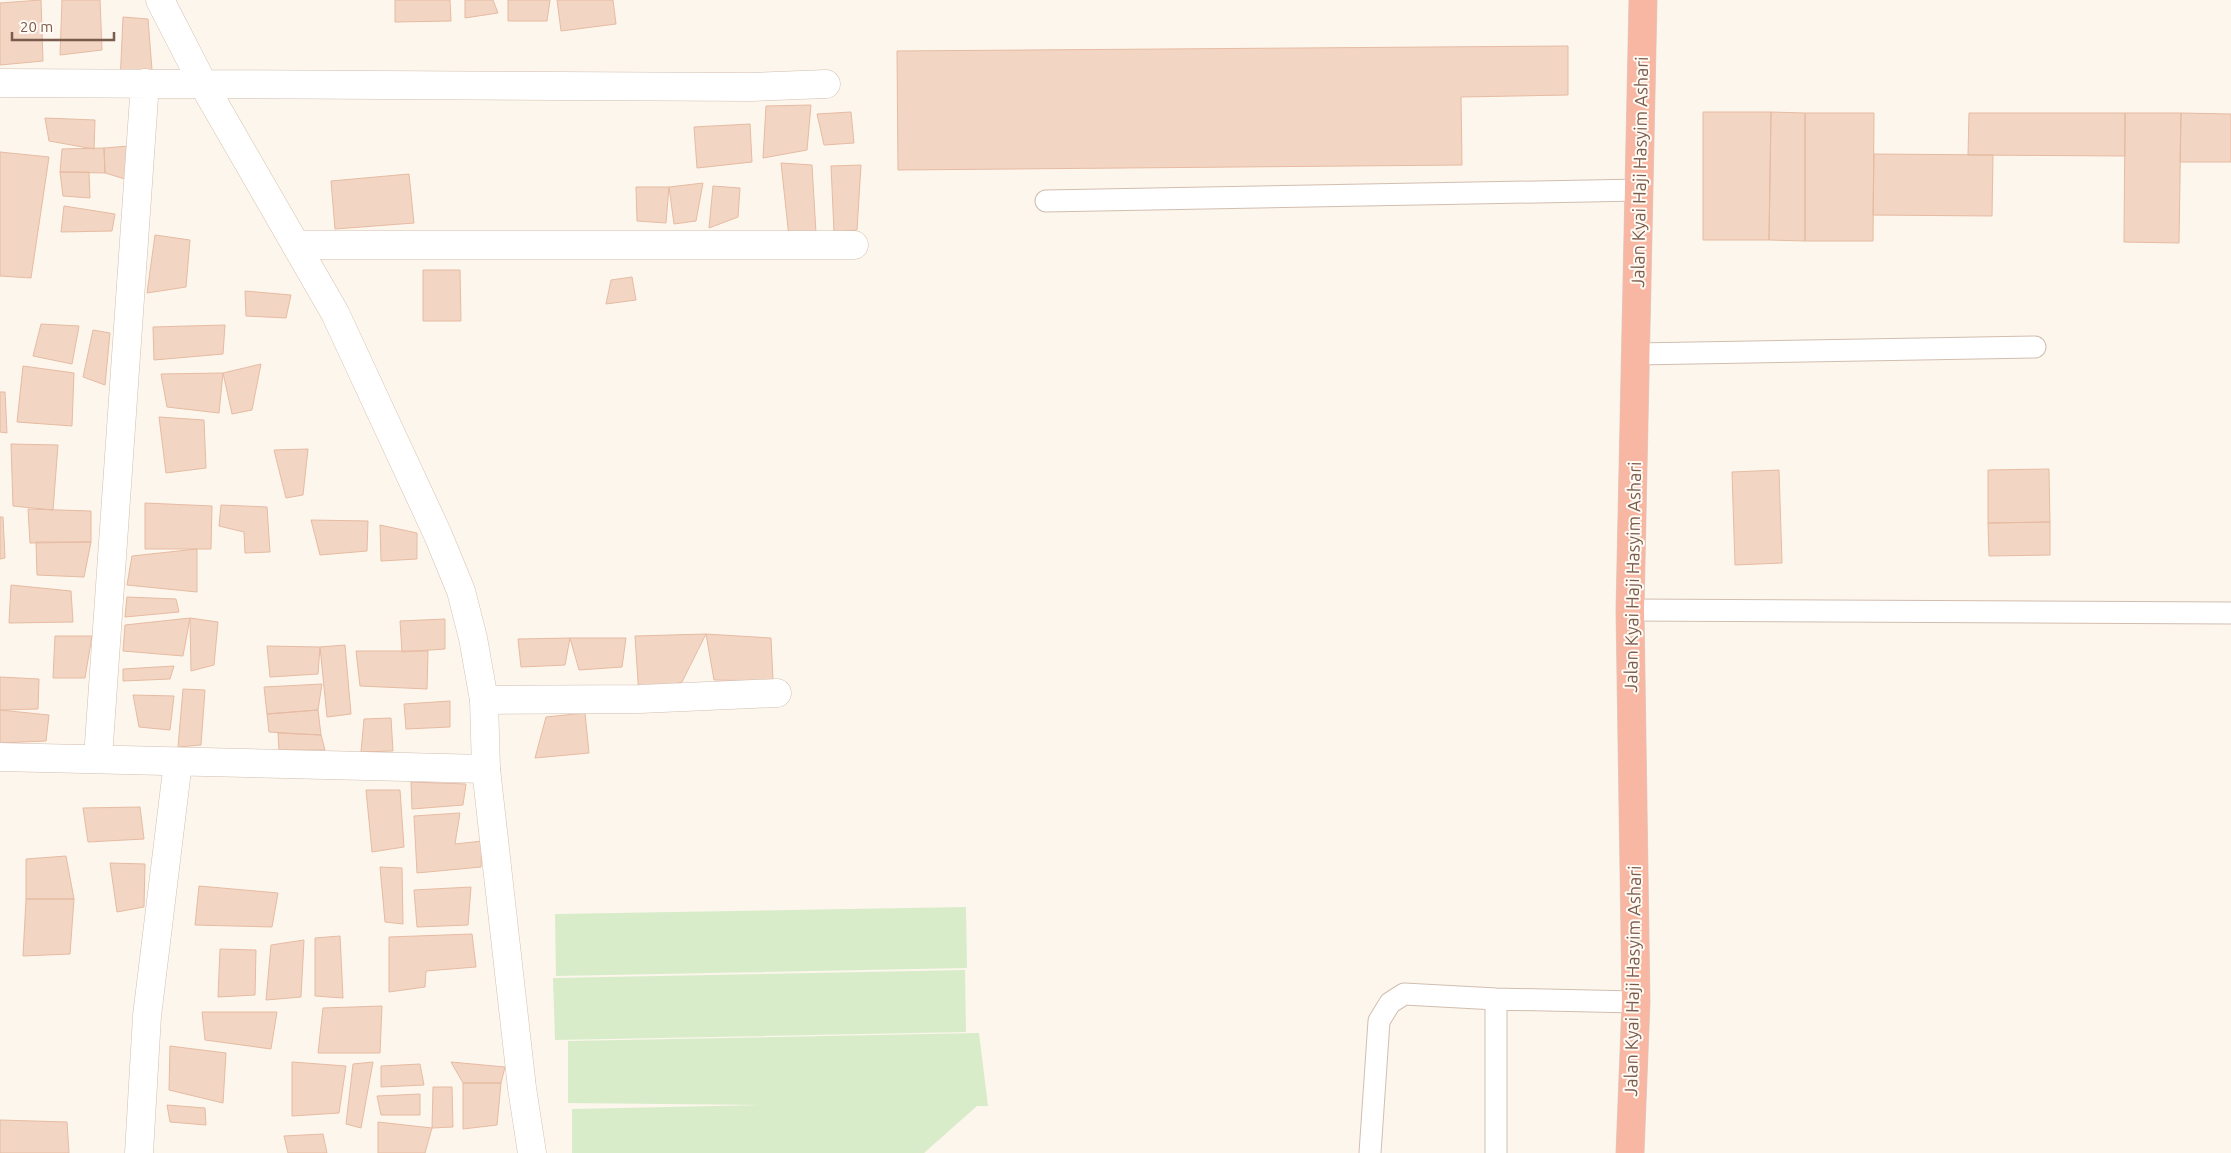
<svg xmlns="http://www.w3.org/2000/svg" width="2231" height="1153" viewBox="0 0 2231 1153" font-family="Ubuntu,sans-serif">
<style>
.green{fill:#d8ecc9}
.building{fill:#f3d5c3;stroke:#e6bba3}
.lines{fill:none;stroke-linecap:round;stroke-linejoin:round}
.lane-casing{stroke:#d1beb0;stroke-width:23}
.street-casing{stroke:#d1beb0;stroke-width:29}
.secondary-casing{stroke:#d6c0b0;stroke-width:29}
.highway-casing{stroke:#dad1cd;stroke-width:29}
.lane{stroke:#fff;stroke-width:21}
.street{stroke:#fff;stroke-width:28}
.secondary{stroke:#fff;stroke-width:28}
.highway{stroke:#f7b7a3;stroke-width:28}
.labels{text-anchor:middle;stroke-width:4;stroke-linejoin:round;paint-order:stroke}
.street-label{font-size:18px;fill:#7a5c4d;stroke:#fffaf3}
</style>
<rect width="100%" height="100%" fill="#fdf6ec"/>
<path class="green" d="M966 907 967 968 556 976 555 914Z
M965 970 966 1032 555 1040 553 978Z
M979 1033 988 1106H977L924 1153H572V1109L762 1105 568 1103V1041Z"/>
<path class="building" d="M41 0 43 61 0 65V3Z
M62 0H100L102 50 60 55Z
M395 0H450L451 21 395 22Z
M465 0H493L498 13 465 18Z
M508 0H550L547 21H508Z
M557 0H613L616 24 561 31Z
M123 17 148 19 152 70 120 83Z
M1568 46V95L1461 97 1462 165 898 170 897 51Z
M811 105 807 150 763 158 766 106Z
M851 112 854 143 824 145 817 114Z
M1703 112H1771L1769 240H1703Z
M1771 112 1805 113V241L1769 240Z
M1805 113H1874L1873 241H1805Z
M1969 113H2125V156L1968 155Z
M2125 113H2181L2179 243 2124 242Z
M2181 113 2231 114V162H2180Z
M45 118 95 120 94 149 49 141Z
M750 124 752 162 697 168 694 127Z
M129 146 125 179 105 173 104 148Z
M104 148 105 173 60 172 62 149Z
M0 152 49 157 31 278 0 276Z
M1874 154 1993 155 1992 216 1873 215Z
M781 163 812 165 816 233 789 237Z
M861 165 857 230 834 232 831 166Z
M60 172H89L90 198 63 196Z
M409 174 414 223 335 229 331 181Z
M703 183 696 221 674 224 669 187Z
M713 186 740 188 738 217 709 228Z
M636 187H669L666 223 637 221Z
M64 206 115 214 112 231 61 232Z
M155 235 190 240 186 287 147 293Z
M423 270H460L461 321H423Z
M632 277 636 300 606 304 611 280Z
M245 291 291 295 286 318 246 316Z
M41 324 79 326 72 364 33 356Z
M225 325 223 354 154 360 153 327Z
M93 330 110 333 105 385 83 377Z
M261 364 252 410 232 414 223 373Z
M23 366 74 373 72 426 17 422Z
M223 373 219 413 167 407 161 374Z
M0 392H5L7 433 0 432Z
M159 417 204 420 206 468 166 473Z
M11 444 58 445 53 510 13 506Z
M308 449 303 495 286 498 274 450Z
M2049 469 2050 522 1988 523V470Z
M1779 470 1782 563 1735 565 1732 472Z
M145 503 212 506 211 549H145Z
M221 505 267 507 270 552 245 553 244 532 219 526Z
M28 509 91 511V542L30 543Z
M0 517H3L5 558 0 559Z
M311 520 368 521 367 551 320 555Z
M2050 522V555L1989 556 1988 523Z
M380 525 417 533V559L381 561Z
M36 542H91L84 577 37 575Z
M197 549V592L127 585 132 556Z
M11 585 71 591 73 622 9 623Z
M127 597 176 599 179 612 125 617Z
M190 618 183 656 123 651 125 625Z
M190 618 218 622 214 665 191 671Z
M445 619V649L402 652 400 621Z
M706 634 771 638 773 681 714 680Z
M706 634 682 682 639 696 635 636Z
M55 636H92L85 678H53Z
M570 638 565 665 521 667 518 639Z
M570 638H626L622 667 579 670Z
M345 645 351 714 327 717 320 647Z
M267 646 320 647 318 674 270 677Z
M356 651H428L427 689 360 686Z
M174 666 170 679 123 681V669Z
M0 677 39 679 38 709 0 710Z
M322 684 318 710 267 714 264 687Z
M183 689 205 690 201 745 178 747Z
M133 695 174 696 170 730 139 727Z
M450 701V727L406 729 404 704Z
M0 710 49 715 46 741 0 743Z
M318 710 321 735 269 732 267 714Z
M585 713 589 753 535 758 546 717Z
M391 718 393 751 361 752 364 719Z
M278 733 321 735 325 750H279Z
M411 782 466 784 463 805 412 809Z
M366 790H400L404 847 372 852Z
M140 807 144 839 88 842 83 808Z
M460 813 455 844 482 841 481 867 417 873 414 816Z
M66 856 74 899H26V859Z
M110 863 145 864 144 907 117 912Z
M380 867 402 868 403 924 385 922Z
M199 886 278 893 272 927 195 925Z
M471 887 468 925 417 927 414 890Z
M26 899H74L70 954 23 956Z
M472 934 476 967 426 971 425 987 389 992V937Z
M340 936 343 998 315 996V938Z
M304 940 301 997 266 1000 271 945Z
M220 949 256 950 255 995 218 997Z
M382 1006 380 1053H318L323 1008Z
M202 1012H277L271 1049 205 1040Z
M170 1046 226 1053 223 1103 169 1090Z
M292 1062 346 1066 339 1113 292 1116Z
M373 1062 361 1128 346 1124 353 1064Z
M451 1062 505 1067 501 1083H463Z
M420 1064 424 1085 381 1087V1066Z
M463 1083H501L497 1125 463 1129Z
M433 1087H452L453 1127 432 1128Z
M420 1094V1115H381L377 1096Z
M167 1105 205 1108 206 1125 170 1122Z
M0 1120 67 1122 69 1153H0Z
M378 1122 432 1128 425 1153H378Z
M323 1134 327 1153H288L284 1136Z"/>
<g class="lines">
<defs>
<path id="lane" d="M1046 201 1640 190
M1636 354 2035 347
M1630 610 2231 613
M1496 999V1153
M1370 1153 1379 1021 1390 1003 1404 994 1496 999 1636 1002"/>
<path id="street" d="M160 0 203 84
M0 83 752 87 826 84
M296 245H854
M484 700 640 699 777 693
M0 757 486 769
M98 758 145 83
M139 1153 147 1016 178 762"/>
<path id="secondary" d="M203 84 335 313 438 535 461 591 473 638 484 700 486 769 522 1088 532 1153"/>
<path id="highway" d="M1630 1153 1636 1002 1630 610 1643 0"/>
</defs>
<use href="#lane" class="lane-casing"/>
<use href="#street" class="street-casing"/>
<use href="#secondary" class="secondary-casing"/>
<use href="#highway" class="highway-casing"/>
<use href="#lane" class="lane"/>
<use href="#street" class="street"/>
<use href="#secondary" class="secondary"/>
<use href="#highway" class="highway"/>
</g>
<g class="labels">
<g class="street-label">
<text transform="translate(1640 172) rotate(-89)" y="6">Jalan Kyai Haji Hasyim Ashari</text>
<text transform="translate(1633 577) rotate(-89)" y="6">Jalan Kyai Haji Hasyim Ashari</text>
<text transform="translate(1633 981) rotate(-89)" y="6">Jalan Kyai Haji Hasyim Ashari</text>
</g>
</g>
<path d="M12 32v8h102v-8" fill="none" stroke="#7a5c4d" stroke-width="2.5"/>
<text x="20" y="32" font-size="15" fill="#7a5c4d" stroke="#fffaf3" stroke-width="4" paint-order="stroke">20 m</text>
</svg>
